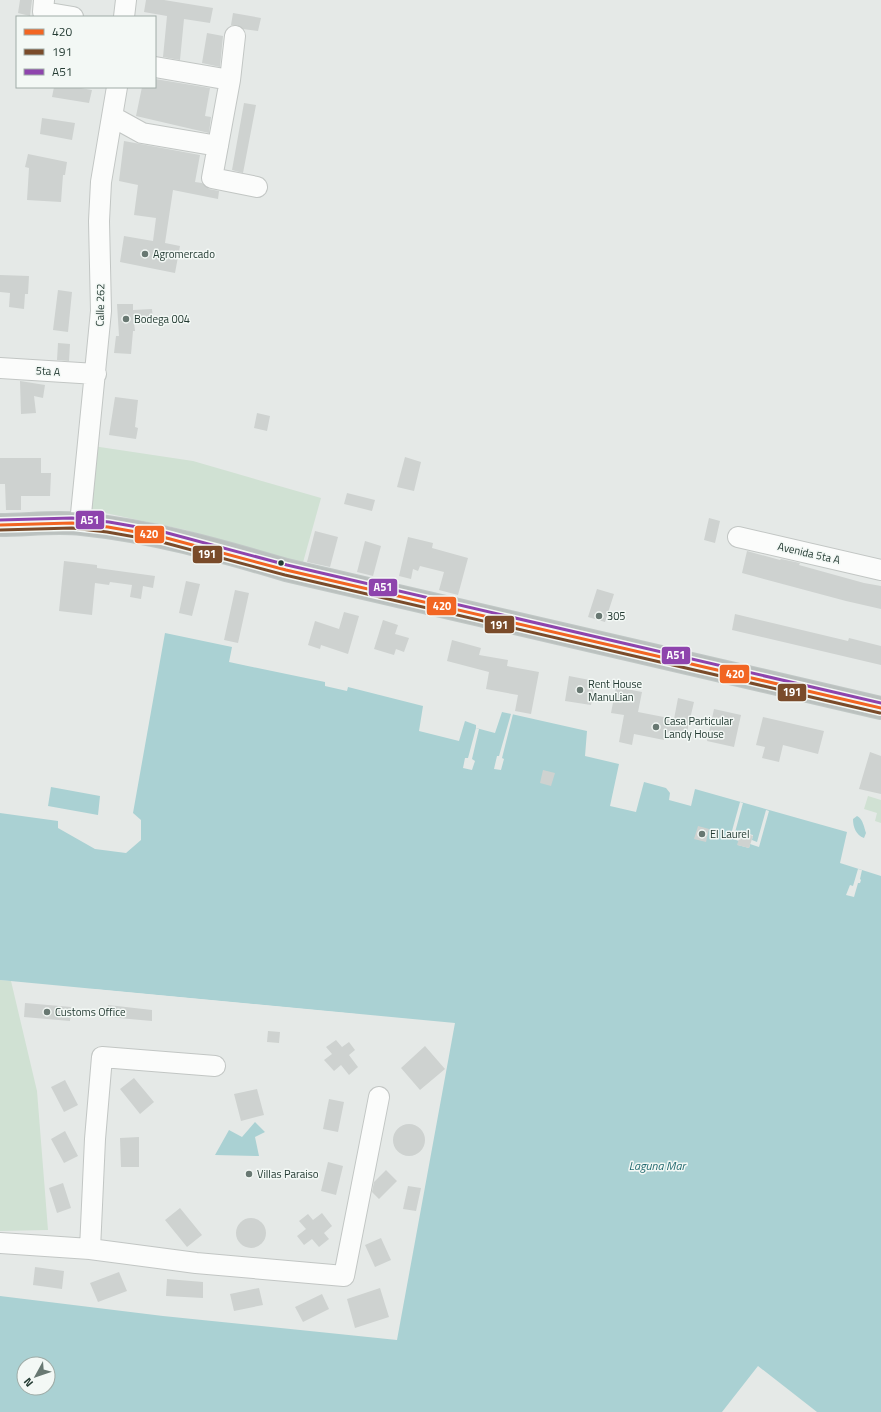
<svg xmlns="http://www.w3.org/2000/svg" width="881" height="1412" viewBox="0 0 881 1412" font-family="'Titillium Web',sans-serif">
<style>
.green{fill:#d0e1d3}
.water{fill:#aad1d3;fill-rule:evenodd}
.pier{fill:#e5e9e7}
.building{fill:#ced2d0}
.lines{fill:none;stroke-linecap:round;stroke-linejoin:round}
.minor-casing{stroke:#c2c6c4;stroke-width:22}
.highway-casing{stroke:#c1c8c6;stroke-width:24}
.minor{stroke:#fbfcfb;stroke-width:20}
.highway{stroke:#bbc1bf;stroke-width:22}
.bus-1-casing{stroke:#f3f8f5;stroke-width:6}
.bus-2-casing{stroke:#f3f8f5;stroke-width:6}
.bus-3-casing{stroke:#f3f8f5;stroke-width:6}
.bus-1{stroke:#f26522;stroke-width:3}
.bus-2{stroke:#7a4b2a;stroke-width:3}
.bus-3{stroke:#8e44ad;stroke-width:3}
.poi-dot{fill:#687872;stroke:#f3f8f5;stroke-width:1.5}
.bus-dot{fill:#243b33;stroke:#f3f8f5;stroke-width:1.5}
.labels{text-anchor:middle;stroke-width:3;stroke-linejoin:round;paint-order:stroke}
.poi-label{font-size:11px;fill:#243b33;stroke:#f3f8f5;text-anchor:start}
.street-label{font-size:11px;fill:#243b33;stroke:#f3f8f5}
.water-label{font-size:12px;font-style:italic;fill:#246b71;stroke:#f3f8f5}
.line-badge{stroke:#f3f8f5;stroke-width:1.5}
.badge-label{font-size:11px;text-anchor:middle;font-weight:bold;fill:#fff}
</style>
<rect width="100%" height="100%" fill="#e5e9e7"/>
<path class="green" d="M93 446 193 461 321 498 302 566 186 530 86 509Z
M868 796 881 800V823L875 821 877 813 864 809Z
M0 980 11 981 37 1091 48 1230 0 1231Z"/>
<path class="water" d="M165 633 232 647 229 662 325 682V686L347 691 348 687 423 706 419 731 459 741 465 721 476 725V728L495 733 502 712 587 731 585 756 619 764 610 806 636 812 644 782 666 788 670 793 669 800 691 806 695 789 847 832 840 863 881 876V1412H817L758 1366 722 1412H0V1296L163 1316 397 1340 455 1023 0 980V813L58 821V828L95 849 126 853 141 840V820L133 813ZM24 1364H48V1388H24Z
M51 787 100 796 98 815 48 806Z
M857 816C863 819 864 827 866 833L864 838C856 835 853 827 853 819Z
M255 1122 265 1132 255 1137 259 1156 215 1155 229 1130 242 1137Z"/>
<path class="pier" d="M511 714H513L502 758 504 759 501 770 494 769 497 756H499Z
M476 728 479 729 472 759 475 761 472 770 463 768 465 758H468Z
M740 802 743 803 734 836 740 837 741 832 753 835 752 840 757 842 766 810 769 811 759 847 750 844 749 848 738 845 739 841 730 838Z
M858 869 862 870 860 879 861 880 860 883H858L854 897 846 895 850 885 853 886Z
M93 989 356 1014V1016L93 991Z"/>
<path class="building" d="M20 0H32L30 16 18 13Z
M146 0H164L213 8 210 23 184 19 180 60 163 57 167 16 144 12Z
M233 13 261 18 258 31 243 29 237 25H231Z
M207 33 223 36 220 67 202 63Z
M155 79 210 88 205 116 211 117 209 133 136 116 142 87H155Z
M54 87H75L92 90 89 103 52 97Z
M244 103 256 105 243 173 232 170Z
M42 118 75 123 72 140 40 134Z
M124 141 200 155 195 182 202 183 209 189 219 191 218 199 173 190 165 243 180 246 175 273 120 262 124 236 153 241 156 218 134 215 138 185 119 181Z
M28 154 67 162 65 175H63L61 202 27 200 29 168 25 167Z
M0 275 29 276 28 294H25L24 309 9 307 10 293 0 292Z
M58 290 72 292 68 332 53 330Z
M117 304H133V310L152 309 153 321 134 322 135 331H133L131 354 114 353 116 336H119Z
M58 343 70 344 69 361 57 360Z
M20 381 45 385 43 398 34 396 36 413 21 414Z
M115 397 138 400 135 427 138 428 136 439 109 435Z
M257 413 270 416 267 431 254 428Z
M405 457 421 462 414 491 397 487Z
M0 458H41V473H51L50 496H21V510H6L5 484H0Z
M347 493 375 500 372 511 344 504Z
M709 518 720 521 715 543 704 540Z
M315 531 338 537 330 567 307 562Z
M408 537 433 543 432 548 468 558 458 595 439 590 444 572 420 566 418 571 413 569 411 579 399 576Z
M365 541 381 546 373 576 357 572Z
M747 551 780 560 781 559 800 563 799 565 864 583 881 586V609L846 601 742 573Z
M64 561 97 565V568L155 576 153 588 143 586 141 599 130 597 132 585 110 582 109 585 95 583 92 615 59 611Z
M186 581 200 584 192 616 179 613Z
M597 589 614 594 605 622 588 617Z
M235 590 249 593 238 643 224 640Z
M344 612 359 616 348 654 321 645 320 649 308 645 315 621 339 629Z
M735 614 848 641 849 638 881 646V665L732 630Z
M383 620 398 625 395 634 409 638 404 652 396 649 394 655 374 649Z
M452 640 481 648 479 655 508 660 507 666 539 672 531 714 515 711 518 695 486 689 489 672 447 661Z
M569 676 595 681 591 705 565 701Z
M616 687 642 692 638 712 674 719 678 698 694 702 686 736 665 732 664 740 634 734 632 745 619 742 624 715 611 713Z
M714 709 741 715 734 747 707 741Z
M763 717 824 731 818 754 783 745 779 762 762 758 765 747 756 745Z
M870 752 881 756V794L859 789Z
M543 770 555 773 551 786 540 783Z
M698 826 709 829 706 842 694 839Z
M741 832 753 836 749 848 737 845Z
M25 1003 71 1007 70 1021 24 1017Z
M108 1005 152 1010V1021L107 1017Z
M268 1031 280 1032 279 1043 267 1042Z
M336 1040 342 1047 349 1042 355 1050 349 1055 358 1067 349 1075 341 1065 334 1071 324 1060 332 1054 326 1047Z
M425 1046 445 1069 420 1090 401 1068Z
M134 1078 154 1102 140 1114 120 1089Z
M65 1080 78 1105 64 1112 51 1087Z
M257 1089 264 1115 241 1121 234 1094Z
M329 1099 344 1102 338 1132 323 1129Z
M393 1140a16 16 0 1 1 32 0a16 16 0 1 1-32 0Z
M65 1131 78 1156 64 1163 51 1139Z
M139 1137V1167H121L120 1138Z
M328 1162 343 1166 336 1195 321 1191Z
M386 1170 397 1181 379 1199 372 1192 374 1182Z
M63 1183 71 1208 57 1213 49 1188Z
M408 1186 421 1188 416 1211 403 1209Z
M180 1208 202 1235 187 1247 165 1220Z
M322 1213 332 1226 324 1233 329 1239 319 1247 312 1239 304 1245 297 1236 306 1229 299 1221 308 1214 313 1220Z
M236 1233a15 15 0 1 1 30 0a15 15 0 1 1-30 0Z
M381 1238 391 1260 375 1267 365 1245Z
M35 1267 64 1271 62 1289 33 1285Z
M119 1272 127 1291 98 1302 90 1283Z
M167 1279 203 1282V1298L166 1296Z
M259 1288 263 1305 234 1311 230 1294Z
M380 1288 389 1317 355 1328 347 1299Z
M322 1294 329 1309 303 1322 295 1307Z"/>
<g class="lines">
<defs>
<path id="minor" d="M44 0 43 12 73 17
M124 17 126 0
M235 36 230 80 212 178 257 187
M155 67 230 80
M113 117 142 133 218 146
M0 368 96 374
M80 524 101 311 99 221 101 182 117 87
M738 537 881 570
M0 1243 90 1249 196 1263 344 1276 379 1097
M90 1249 95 1139 102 1057 215 1066"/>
<path id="highway" d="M0 525C27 525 55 521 82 524 151 531 219 550 286 570L881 708"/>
</defs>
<use href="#minor" class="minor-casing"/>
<use href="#highway" class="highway-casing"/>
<use href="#minor" class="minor"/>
<use href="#highway" class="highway"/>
<defs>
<path id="bus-1" d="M0 525 72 523 108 527 159 536 286 570 881 708"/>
<path id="bus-2" d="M0 530 72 528 107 532 158 541 285 575 880 713"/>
<path id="bus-3" d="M0 520 72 518 109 522 160 531 287 565 881 703"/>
</defs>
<use href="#bus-1" class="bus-1-casing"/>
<use href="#bus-2" class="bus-2-casing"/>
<use href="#bus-3" class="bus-3-casing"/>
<use href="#bus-1" class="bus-1"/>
<use href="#bus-2" class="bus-2"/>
<use href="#bus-3" class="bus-3"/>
</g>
<g class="poi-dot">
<circle cx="145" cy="254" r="4"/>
<circle cx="126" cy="319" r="4"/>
<circle cx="599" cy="616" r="4"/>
<circle cx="580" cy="690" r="4"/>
<circle cx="656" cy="727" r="4"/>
<circle cx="702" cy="834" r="4"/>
<circle cx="47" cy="1012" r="4"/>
<circle cx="249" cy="1174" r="4"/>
</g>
<circle class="bus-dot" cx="281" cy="563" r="3.5"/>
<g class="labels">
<g class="poi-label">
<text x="153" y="258">Agromercado</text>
<text x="134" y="323">Bodega 004</text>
<text x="607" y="620">305</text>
<text x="588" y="688">Rent House<tspan x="588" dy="13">ManuLian</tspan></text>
<text x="664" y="725">Casa Particular<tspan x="664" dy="13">Landy House</tspan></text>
<text x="710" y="838">El Laurel</text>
<text x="55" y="1016">Customs Office</text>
<text x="257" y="1178">Villas Paraiso</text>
</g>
<g class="street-label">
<text transform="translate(100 305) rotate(-89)" y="4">Calle 262</text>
<text transform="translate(48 371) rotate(4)" y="4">5ta A</text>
<text transform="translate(809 553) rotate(13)" y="4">Avenida 5ta A</text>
</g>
<g class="water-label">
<text x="657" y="1170">Laguna Mar</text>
</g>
</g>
<g class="line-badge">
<rect x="75" y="510" width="30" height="20" rx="4" fill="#8e44ad"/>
<rect x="134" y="525" width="31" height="19" rx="4" fill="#f26522"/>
<rect x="192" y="545" width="31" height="19" rx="4" fill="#7a4b2a"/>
<rect x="368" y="578" width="30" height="19" rx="4" fill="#8e44ad"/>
<rect x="426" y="596" width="31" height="20" rx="4" fill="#f26522"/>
<rect x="484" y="615" width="31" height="19" rx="4" fill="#7a4b2a"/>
<rect x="661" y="646" width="30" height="19" rx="4" fill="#8e44ad"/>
<rect x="719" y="664" width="31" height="20" rx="4" fill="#f26522"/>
<rect x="777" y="683" width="30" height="19" rx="4" fill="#7a4b2a"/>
</g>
<g class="badge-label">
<text x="90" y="524">A51</text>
<text x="149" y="538">420</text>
<text x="207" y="558">191</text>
<text x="383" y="591">A51</text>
<text x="442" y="610">420</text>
<text x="499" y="629">191</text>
<text x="676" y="659">A51</text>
<text x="735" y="678">420</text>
<text x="792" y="696">191</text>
</g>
<rect x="16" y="16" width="140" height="72" fill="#f3f8f5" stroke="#a0aca7"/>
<rect x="24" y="29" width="20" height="6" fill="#f26522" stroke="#a0aca7"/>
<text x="52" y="36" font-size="12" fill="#243b33">420</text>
<rect x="24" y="49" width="20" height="6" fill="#7a4b2a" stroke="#a0aca7"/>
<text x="52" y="56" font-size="12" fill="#243b33">191</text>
<rect x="24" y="69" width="20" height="6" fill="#8e44ad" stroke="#a0aca7"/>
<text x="52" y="76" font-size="12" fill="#243b33">A51</text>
<g transform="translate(36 1376) rotate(230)"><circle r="19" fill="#f3f8f5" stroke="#a0aca7"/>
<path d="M0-3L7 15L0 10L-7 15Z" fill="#687872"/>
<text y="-6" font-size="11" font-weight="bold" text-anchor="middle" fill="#243b33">N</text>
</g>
</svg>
